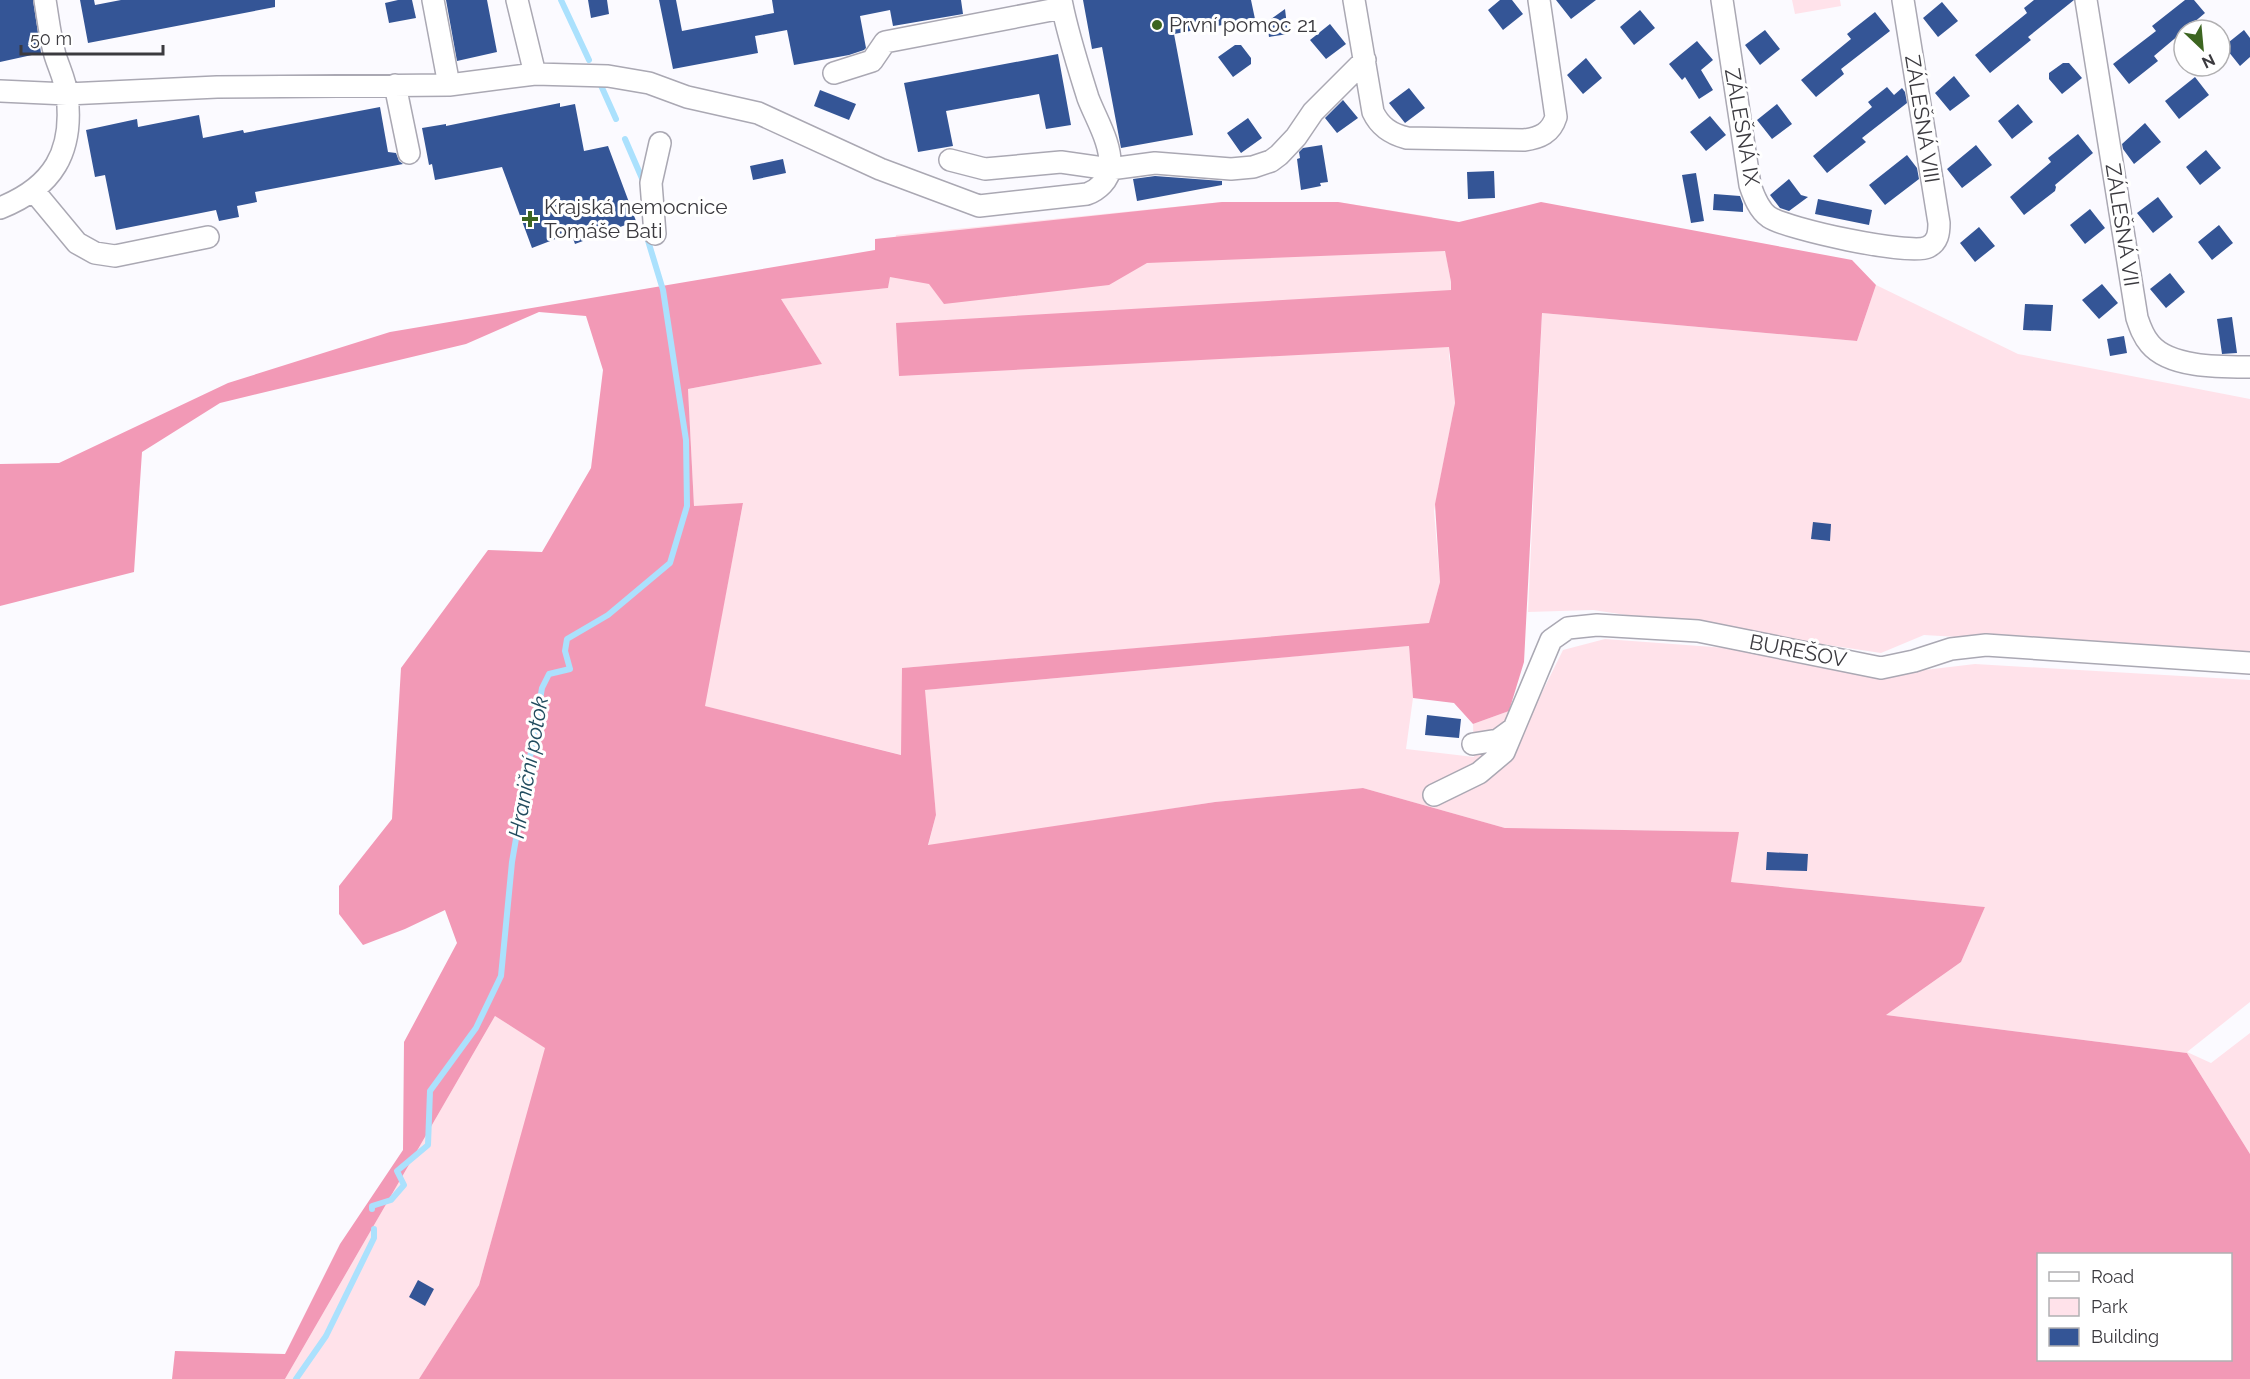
<svg xmlns="http://www.w3.org/2000/svg" width="2250" height="1379" viewBox="0 0 2250 1379" font-family="Raleway,sans-serif">
<style>
.green{fill:#ffe2ea}
.forest{fill:#f299b6;fill-rule:evenodd}
.lines{fill:none;stroke-linecap:round;stroke-linejoin:round}
.stream{stroke:#abe1fd;stroke-width:6}
.building{fill:#345596}
.minor-casing{stroke:#aaa8b3;stroke-width:24}
.minor{stroke:#fff;stroke-width:21}
.poi-dot{fill:#3c6520;stroke:#fff;stroke-width:2}
.labels{text-anchor:middle;stroke-width:6;stroke-linejoin:round;paint-order:stroke}
.poi-label{font-size:21px;fill:#3b3a3f;stroke:#fff;text-anchor:start}
.street-label{font-size:21px;fill:#3b3a3f;stroke:#fff}
.water-label{font-size:22px;font-style:italic;fill:#224c5f;stroke:#fff}
</style>
<rect width="100%" height="100%" fill="#fbfaff"/>
<path class="green" d="M1792 0H1840L1841 6 1795 14Z
M1222 202H1338L1432 217 1446 255 1451 282 1449 355 1455 403 1434 511 1440 582 1429 624 902 668V755L704 706 743 504 694 506 688 389 822 364 781 299 888 288 896 235Z
M1876 285 2018 354 2250 399V654L1924 635 1881 653 1593 610 1528 612 1542 313 1857 341Z
M1605 639 1740 649 1882 675 1975 664 2250 680V1002L2187 1052 2211 1063 2250 1033V1154L2187 1053 1886 1015 1961 962 1985 907 1731 882 1738 832 1505 828 1363 788 1215 802 928 846 936 815 924 690 1409 646 1413 698 1406 749 1474 757 1473 724 1509 711 1520 737 1563 650Z
M495 1016 546 1048 479 1285 419 1379H285Z"/>
<path class="forest" d="M1222 202H1338L1459 222 1541 202 1852 260 1876 285 1857 341 1542 313 1524 662 1509 711 1473 724 1454 703 1413 698 1409 646 925 690 936 815 928 845 1215 802 1363 788 1505 828 1739 832 1731 882 1985 907 1961 962 1886 1015 2187 1053 2250 1154V1379H419L479 1285 545 1048 495 1016 285 1379H172L175 1351 285 1354 340 1244 403 1150 404 1042 457 943 445 910 405 929 363 945 339 914V886L392 819 401 668 488 550 542 552 591 468 603 370 586 316 539 312 466 344 220 403 142 452 134 572 0 606V464L59 463 228 383 390 332 875 250V239ZM1445 251 1451 282V290L896 323 899 376 1449 347 1455 403 1435 504 1440 582 1429 623 902 668 901 755 705 706 743 503 694 506 688 389 822 364 781 299 888 288 890 277 929 284 944 304 1109 285 1147 263ZM2038 1254H2230V1360H2038Z"/>
<g class="lines">
<path class="stream" d="M561 0 589 60
M599 81 616 119
M625 139 644 183
M372 1209V1206L391 1200 404 1185 397 1171 428 1145 430 1091 476 1028 501 976 512 862 542 688 549 674 570 669 565 651 567 639 608 615 670 563 687 506 686 440 679 395 663 290 646 234
M296 1379 326 1336 374 1238V1229"/>
</g>
<path class="building" d="M0 0H33L41 53 0 62Z
M80 0H94L95 5 121 0H275V7L88 43Z
M398 0H412L416 18 389 23 385 3Z
M446 0H487L497 52 457 61Z
M588 0H607L609 14 591 18Z
M659 0H676L682 31 774 13 772 0H961L963 14 893 26 890 10 860 16 866 48 864 50 849 55 794 65 787 30 755 36 758 53 673 69Z
M1083 0H1251L1255 19 1174 34 1193 135 1121 148 1102 47 1092 49Z
M1500 0H1512L1523 14 1503 30 1488 10Z
M1556 0H1596L1571 19Z
M2034 0H2074L2028 37 2031 40 1990 73 1975 55 2027 13 2024 8Z
M2185 0H2194L2205 13 2154 56 2158 61 2129 84 2113 64 2156 31 2152 26Z
M1942 2 1958 21 1938 37 1923 18Z
M1285 9 1288 34 1269 37 1267 22Z
M1640 10 1655 28 1634 45 1620 27Z
M1875 12 1890 31 1841 69 1844 74 1816 97 1801 80 1851 39 1847 34Z
M1330 24 1346 44 1326 59 1310 40Z
M1765 30 1780 49 1760 65 1745 45Z
M2244 30 2250 38V57L2240 66 2224 46Z
M1697 41 1713 60 1701 70 1713 90 1699 99 1685 77 1682 80 1669 64Z
M1235 45H1241L1251 58V64L1233 77 1218 57Z
M1058 54 1071 125 1046 129 1039 94 946 111 953 146 918 152 904 83Z
M1586 58 1602 78 1583 94 1567 75Z
M2063 63H2069L2082 78 2062 94 2049 79V73Z
M1954 76 1970 96 1950 111 1935 93Z
M2195 77 2209 95 2179 119 2165 101Z
M1887 87 1894 95 1902 88 1905 92 1907 103 1862 138 1866 142 1827 173 1813 156 1872 107 1868 102Z
M1409 88 1425 108 1405 123 1389 103Z
M820 90 856 104 849 120 814 106Z
M1343 100 1358 118 1337 133 1325 118Z
M560 103V107L575 104 584 151 608 146 636 221 575 244 571 233 532 248 502 167 435 180 432 164 429 165 422 128 446 124V126Z
M1777 104 1792 124 1772 139 1757 120Z
M2018 104 2033 122 2012 139 1998 121Z
M380 107 388 152 396 153 399 161 403 164 255 192 257 202 237 206 239 217 219 221 216 210 116 230 105 175 95 177 86 130 137 119 138 127 199 115 203 138 243 130 244 133Z
M1710 116 1726 135 1706 151 1690 132Z
M1248 118 1262 138 1241 153 1227 133Z
M2145 123 2161 142 2134 164 2123 149 2122 144Z
M2078 134 2093 153 2055 185 2056 187 2055 191 2024 215 2010 197 2051 162 2048 158Z
M1322 145 1328 182 1320 183 1321 186 1301 190 1297 159 1300 158 1299 152 1303 148Z
M1976 145 1992 165 1962 188 1947 169Z
M2206 150 2221 168 2200 185 2186 167Z
M1907 155 1917 168 1919 179 1885 205 1869 185Z
M783 159 786 173 753 180 750 166Z
M1494 171 1495 198 1468 199 1467 172Z
M1696 173 1704 221 1691 223 1682 175Z
M1155 176 1222 181V185L1137 201 1133 179Z
M1789 179 1801 195 1808 197 1789 211 1780 208 1770 195Z
M1714 194 1740 196 1743 204V212L1713 210Z
M2158 197 2173 217 2153 233 2137 213Z
M1818 199 1872 210 1869 225 1815 214Z
M2090 209 2105 228 2085 244 2070 225Z
M2219 225 2233 243 2212 260 2198 242Z
M1979 227 1995 246 1975 262 1960 243Z
M2170 273 2185 292 2166 308 2150 289Z
M2102 284 2118 303 2099 319 2082 300Z
M2025 304 2053 305 2051 331 2023 330Z
M2232 317 2237 353 2222 354 2217 319Z
M2124 336 2127 353 2110 356 2107 339Z
M1813 522 1831 524 1830 541 1811 539Z
M1427 715 1461 719 1459 738 1425 735Z
M1767 852 1808 854 1807 871 1766 870Z
M418 1280 434 1289 425 1306 409 1297Z"/>
<g class="lines">
<defs>
<path id="minor" d="M433 0 449 85
M517 0 535 74
M1354 0 1373 112C1380 127 1391 134 1407 138L1524 140C1540 138 1551 133 1556 117L1539 0
M1722 0 1750 185C1754 197 1759 210 1769 217 1787 229 1910 256 1928 247 1938 242 1939 233 1939 223L1903 0
M2086 0 2137 318C2140 327 2143 336 2150 344 2170 368 2221 367 2250 367
M834 73 872 61 885 42 1062 8
M395 85 409 153
M0 91 67 94 217 87 449 85 535 74 608 76 649 83 687 97 758 113 880 169 979 206 1087 194C1098 190 1109 180 1110 168 1112 144 1096 119 1088 98 1078 66 1067 32 1061 0
M950 160 985 169 1061 162 1110 169 1155 163 1231 169 1253 167 1271 161 1279 155 1296 137 1313 112 1365 60
M33 190 77 243 95 253 115 256 208 237
M0 208C53 187 74 152 67 95 66 82 59 68 55 55 50 37 48 18 45 0
M655 234 651 183 660 143
M1473 744 1498 740 1513 729
M1434 795 1479 773 1504 752 1551 640 1568 628 1597 625 1698 631 1881 668 1914 661 1951 649 1986 645 2250 663"/>
</defs>
<use href="#minor" class="minor-casing"/>
<use href="#minor" class="minor"/>
</g>
<g class="poi-dot">
<circle cx="1157" cy="25" r="6"/>
<path d="M527 210h6v6h6v6h-6v6h-6v-6h-6v-6h6z"/>
</g>
<g class="labels">
<g class="poi-label">
<text x="1169" y="32">První pomoc 21</text>
<text x="544" y="214">Krajská nemocnice<tspan x="544" dy="24">Tomáše Bati</tspan></text>
</g>
<g class="street-label">
<text transform="translate(1922 119) rotate(81)" y="7">ZÁLEŠNÁ VIII</text>
<text transform="translate(1742 127) rotate(80)" y="7">ZÁLEŠNÁ IX</text>
<text transform="translate(2122 225) rotate(81)" y="7">ZÁLEŠNÁ VII</text>
<text transform="translate(1798 651) rotate(11)" y="7">BUREŠOV</text>
</g>
<g class="water-label">
<text transform="translate(528 767) rotate(-80)" y="8">Hraniční potok</text>
</g>
</g>
<rect x="2037" y="1253" width="195" height="108" fill="#ffffff" stroke="#b1b0b2" stroke-width="1.5"/>
<rect x="2049" y="1272" width="30" height="9" fill="#ffffff" stroke="#b1b0b2" stroke-width="1.5"/>
<text x="2091" y="1283" font-size="18" fill="#3b3a3f">Road</text>
<rect x="2049" y="1298" width="30" height="18" fill="#ffe2ea" stroke="#b1b0b2" stroke-width="1.5"/>
<text x="2091" y="1313" font-size="18" fill="#3b3a3f">Park</text>
<rect x="2049" y="1328" width="30" height="18" fill="#345596" stroke="#b1b0b2" stroke-width="1.5"/>
<text x="2091" y="1343" font-size="18" fill="#3b3a3f">Building</text>
<g transform="translate(2202 48) rotate(154)"><circle r="28" fill="#ffffff" stroke="#b1b0b2" stroke-width="1.5"/>
<path d="M0-4.5L10 22L0 15L-10 22Z" fill="#3c6520"/>
<text y="-9" font-size="16" font-weight="bold" text-anchor="middle" fill="#3b3a3f">N</text>
</g>
<path d="M21 45v9h142v-9" fill="none" stroke="#3b3a3f" stroke-width="3"/>
<text x="30" y="45" font-size="18" fill="#3b3a3f" stroke="#ffffff" stroke-width="4.5" paint-order="stroke">50 m</text>
</svg>
